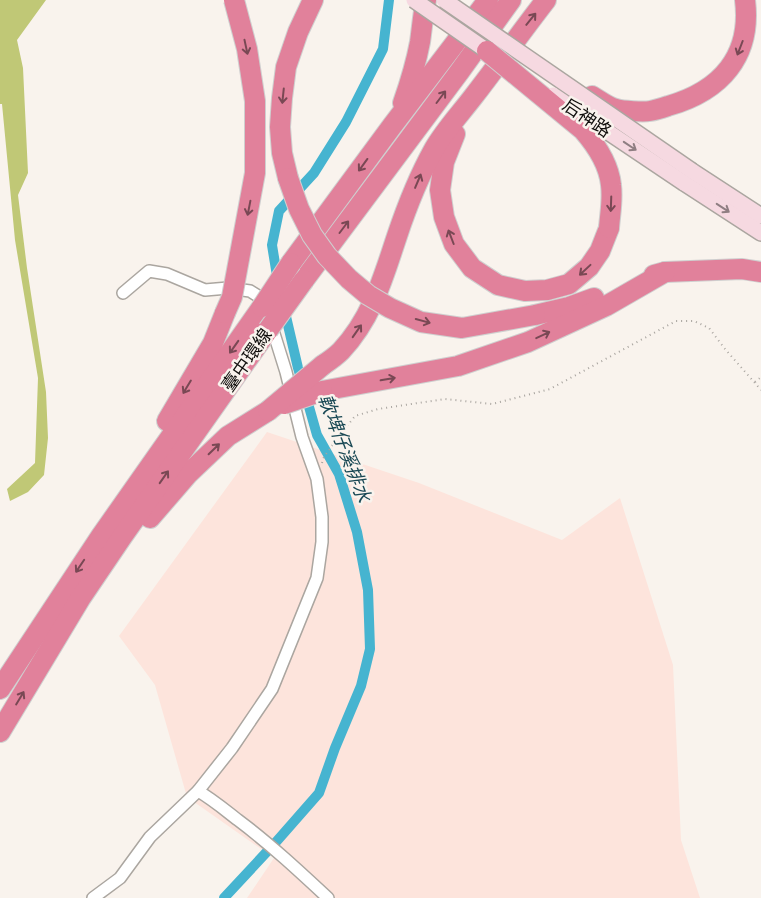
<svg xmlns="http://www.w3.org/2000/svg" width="761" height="898" font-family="'Exo 2','Noto Sans TC',sans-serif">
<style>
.industrial{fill:#fde4dc}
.forest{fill:#c0c876}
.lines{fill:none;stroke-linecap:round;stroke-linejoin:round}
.canal{stroke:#46b4d0;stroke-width:10}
.street-casing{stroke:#aba6a0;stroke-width:14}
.secondary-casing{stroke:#aba6a0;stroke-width:18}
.highway-casing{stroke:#cfcfcf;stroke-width:22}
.path{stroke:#a8a49f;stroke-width:2;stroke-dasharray:1 4;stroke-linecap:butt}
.street{stroke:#fff;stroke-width:11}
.secondary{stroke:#f6d9e1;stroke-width:15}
.highway{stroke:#e1819b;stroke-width:20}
.secondary-bridge-casing{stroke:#aba6a0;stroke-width:18;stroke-linecap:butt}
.highway-bridge-casing{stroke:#cfcfcf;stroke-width:22;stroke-linecap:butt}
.secondary-bridge{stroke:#f6d9e1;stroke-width:15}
.highway-bridge{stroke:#e1819b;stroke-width:20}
.oneway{stroke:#794854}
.oneway2{stroke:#8f7e82}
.labels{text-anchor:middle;stroke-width:5;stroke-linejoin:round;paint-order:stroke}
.street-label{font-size:18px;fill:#110f0d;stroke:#f9f3ed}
.water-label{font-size:19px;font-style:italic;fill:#194854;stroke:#f9f3ed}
</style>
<rect width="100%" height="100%" fill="#f9f3ed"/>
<polygon class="industrial" points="267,432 419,483 562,540 620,498 673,665 681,840 700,898 247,898 274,858 187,797 155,685 119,636"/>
<polygon class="forest" points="0,0 46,0 17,40 23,68 28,173 18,195 27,268 46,392 48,438 44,475 28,492 10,501 7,489 35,463 38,378 15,240 2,104 0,104"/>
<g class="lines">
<g class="canal">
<polyline points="278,282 272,245 279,211 314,173 346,122 383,49 389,0"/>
<polyline points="224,898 276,842 319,793 335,748 361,686 370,649 368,590 357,532 339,474 317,435 298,368 284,308"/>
</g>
<defs>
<g id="street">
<polyline points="123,293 149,271 167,274 205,290 228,288 250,291 263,299 265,306"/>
<path d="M198,791C212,799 225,810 238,820C270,844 299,871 328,898"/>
<polyline points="93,898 120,878 150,837 198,791 232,748 272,689 317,578 322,542 322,517 317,479 302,437 286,372 271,324"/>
</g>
<g id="secondary">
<polyline points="692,171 761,216"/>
<polyline points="684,183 761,233"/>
</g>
<g id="highway">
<path d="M592,96C599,100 608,107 616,109C622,111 644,112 650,111C656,110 662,108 668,106C721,91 752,56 745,0"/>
<path d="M403,103C410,83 416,63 420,42C422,28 423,14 426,0"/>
<polyline points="455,134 444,162 440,190 444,217 454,244 472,268 498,285 525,291 547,290 569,284 589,267 600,251 609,228"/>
<polyline points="288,178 282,153 280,127 282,98 286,67 298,32 313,0"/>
<polyline points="291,263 392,126 488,0"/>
<polyline points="654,275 665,272 742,269 761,272"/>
<polyline points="304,280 460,71 511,0"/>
<polyline points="535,315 569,307 594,298"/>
<path d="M323,365C329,361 336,356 341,351C372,318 383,278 397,236C407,206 419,176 434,149C445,130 460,114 473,97C498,65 521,32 546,0"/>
<polyline points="322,391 458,366 528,342 606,306 665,272"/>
<polyline points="167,421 213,343 225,313"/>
<polyline points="150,518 188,474 228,436 268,411"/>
<polyline points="0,689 101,536 262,307"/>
<polyline points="0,732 80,599 122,537 268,330"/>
</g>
</defs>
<use href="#street" class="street-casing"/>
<use href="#secondary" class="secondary-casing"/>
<use href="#highway" class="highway-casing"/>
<g class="path">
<polyline points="755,382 761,377"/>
<polyline points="322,463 324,457 339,436 355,416 378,409 445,399 492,404 550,389 676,321 694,321 709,328 725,349 761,390"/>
</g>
<use href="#street" class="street"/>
<use href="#secondary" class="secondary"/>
<use href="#highway" class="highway"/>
<defs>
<g id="secondary-bridge">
<polyline points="414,0 496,57"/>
<polyline points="444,0 692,171"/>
<polyline points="553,95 684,183"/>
</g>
<g id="highway-bridge">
<path d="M487,51L583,130C596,145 609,165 611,185C613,200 610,214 609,228"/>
<polyline points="288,178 299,209 312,235 327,256 349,279 368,295 390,308 421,322 462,328 535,315"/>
<polyline points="262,307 291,263"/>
<polyline points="225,313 232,297 255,173 255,101 247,49 234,0"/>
<polyline points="268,330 304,280"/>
<polyline points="284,404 322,391"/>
<polyline points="268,411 323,365"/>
</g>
</defs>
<use href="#secondary-bridge" class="secondary-bridge-casing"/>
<use href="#highway-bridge" class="highway-bridge-casing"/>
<use href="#secondary-bridge" class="secondary-bridge"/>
<use href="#highway-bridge" class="highway-bridge"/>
</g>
<defs><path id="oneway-shaft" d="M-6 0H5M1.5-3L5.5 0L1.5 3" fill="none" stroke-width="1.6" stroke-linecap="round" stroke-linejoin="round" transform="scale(1.25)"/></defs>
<g class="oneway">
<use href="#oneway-shaft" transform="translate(531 19) rotate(-51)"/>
<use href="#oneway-shaft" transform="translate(246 47) rotate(78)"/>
<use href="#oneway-shaft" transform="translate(740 48) rotate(111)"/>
<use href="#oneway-shaft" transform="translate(283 96) rotate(96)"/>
<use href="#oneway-shaft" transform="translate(441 97) rotate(-53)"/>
<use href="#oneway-shaft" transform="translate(363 165) rotate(126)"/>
<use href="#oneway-shaft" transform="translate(418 181) rotate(-67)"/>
<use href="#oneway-shaft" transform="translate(611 204) rotate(92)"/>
<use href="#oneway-shaft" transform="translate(249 208) rotate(101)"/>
<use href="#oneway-shaft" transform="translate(344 227) rotate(-53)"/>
<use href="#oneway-shaft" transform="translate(451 237) rotate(-111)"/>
<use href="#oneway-shaft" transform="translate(585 270) rotate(137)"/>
<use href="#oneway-shaft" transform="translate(423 321) rotate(15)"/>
<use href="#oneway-shaft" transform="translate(357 331) rotate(-55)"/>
<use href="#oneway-shaft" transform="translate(543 335) rotate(-25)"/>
<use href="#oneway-shaft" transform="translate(234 347) rotate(125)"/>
<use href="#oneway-shaft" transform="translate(388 379) rotate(-10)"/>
<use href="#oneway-shaft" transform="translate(187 387) rotate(121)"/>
<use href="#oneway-shaft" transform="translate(214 449) rotate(-44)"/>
<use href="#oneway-shaft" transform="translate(164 477) rotate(-55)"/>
<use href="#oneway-shaft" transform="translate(80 566) rotate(124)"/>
<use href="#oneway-shaft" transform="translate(20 698) rotate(-59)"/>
</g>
<g class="oneway2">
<use href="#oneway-shaft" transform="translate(630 146) rotate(34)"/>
<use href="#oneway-shaft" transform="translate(723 208) rotate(33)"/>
</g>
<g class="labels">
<g class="street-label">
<text transform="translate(587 118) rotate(34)" y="6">后神路</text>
<text transform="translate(247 360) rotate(-55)" y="6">臺中環線</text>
</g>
<g class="water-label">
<text transform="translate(345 448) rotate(69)" y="7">軟埤仔溪排水</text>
</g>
</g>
</svg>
